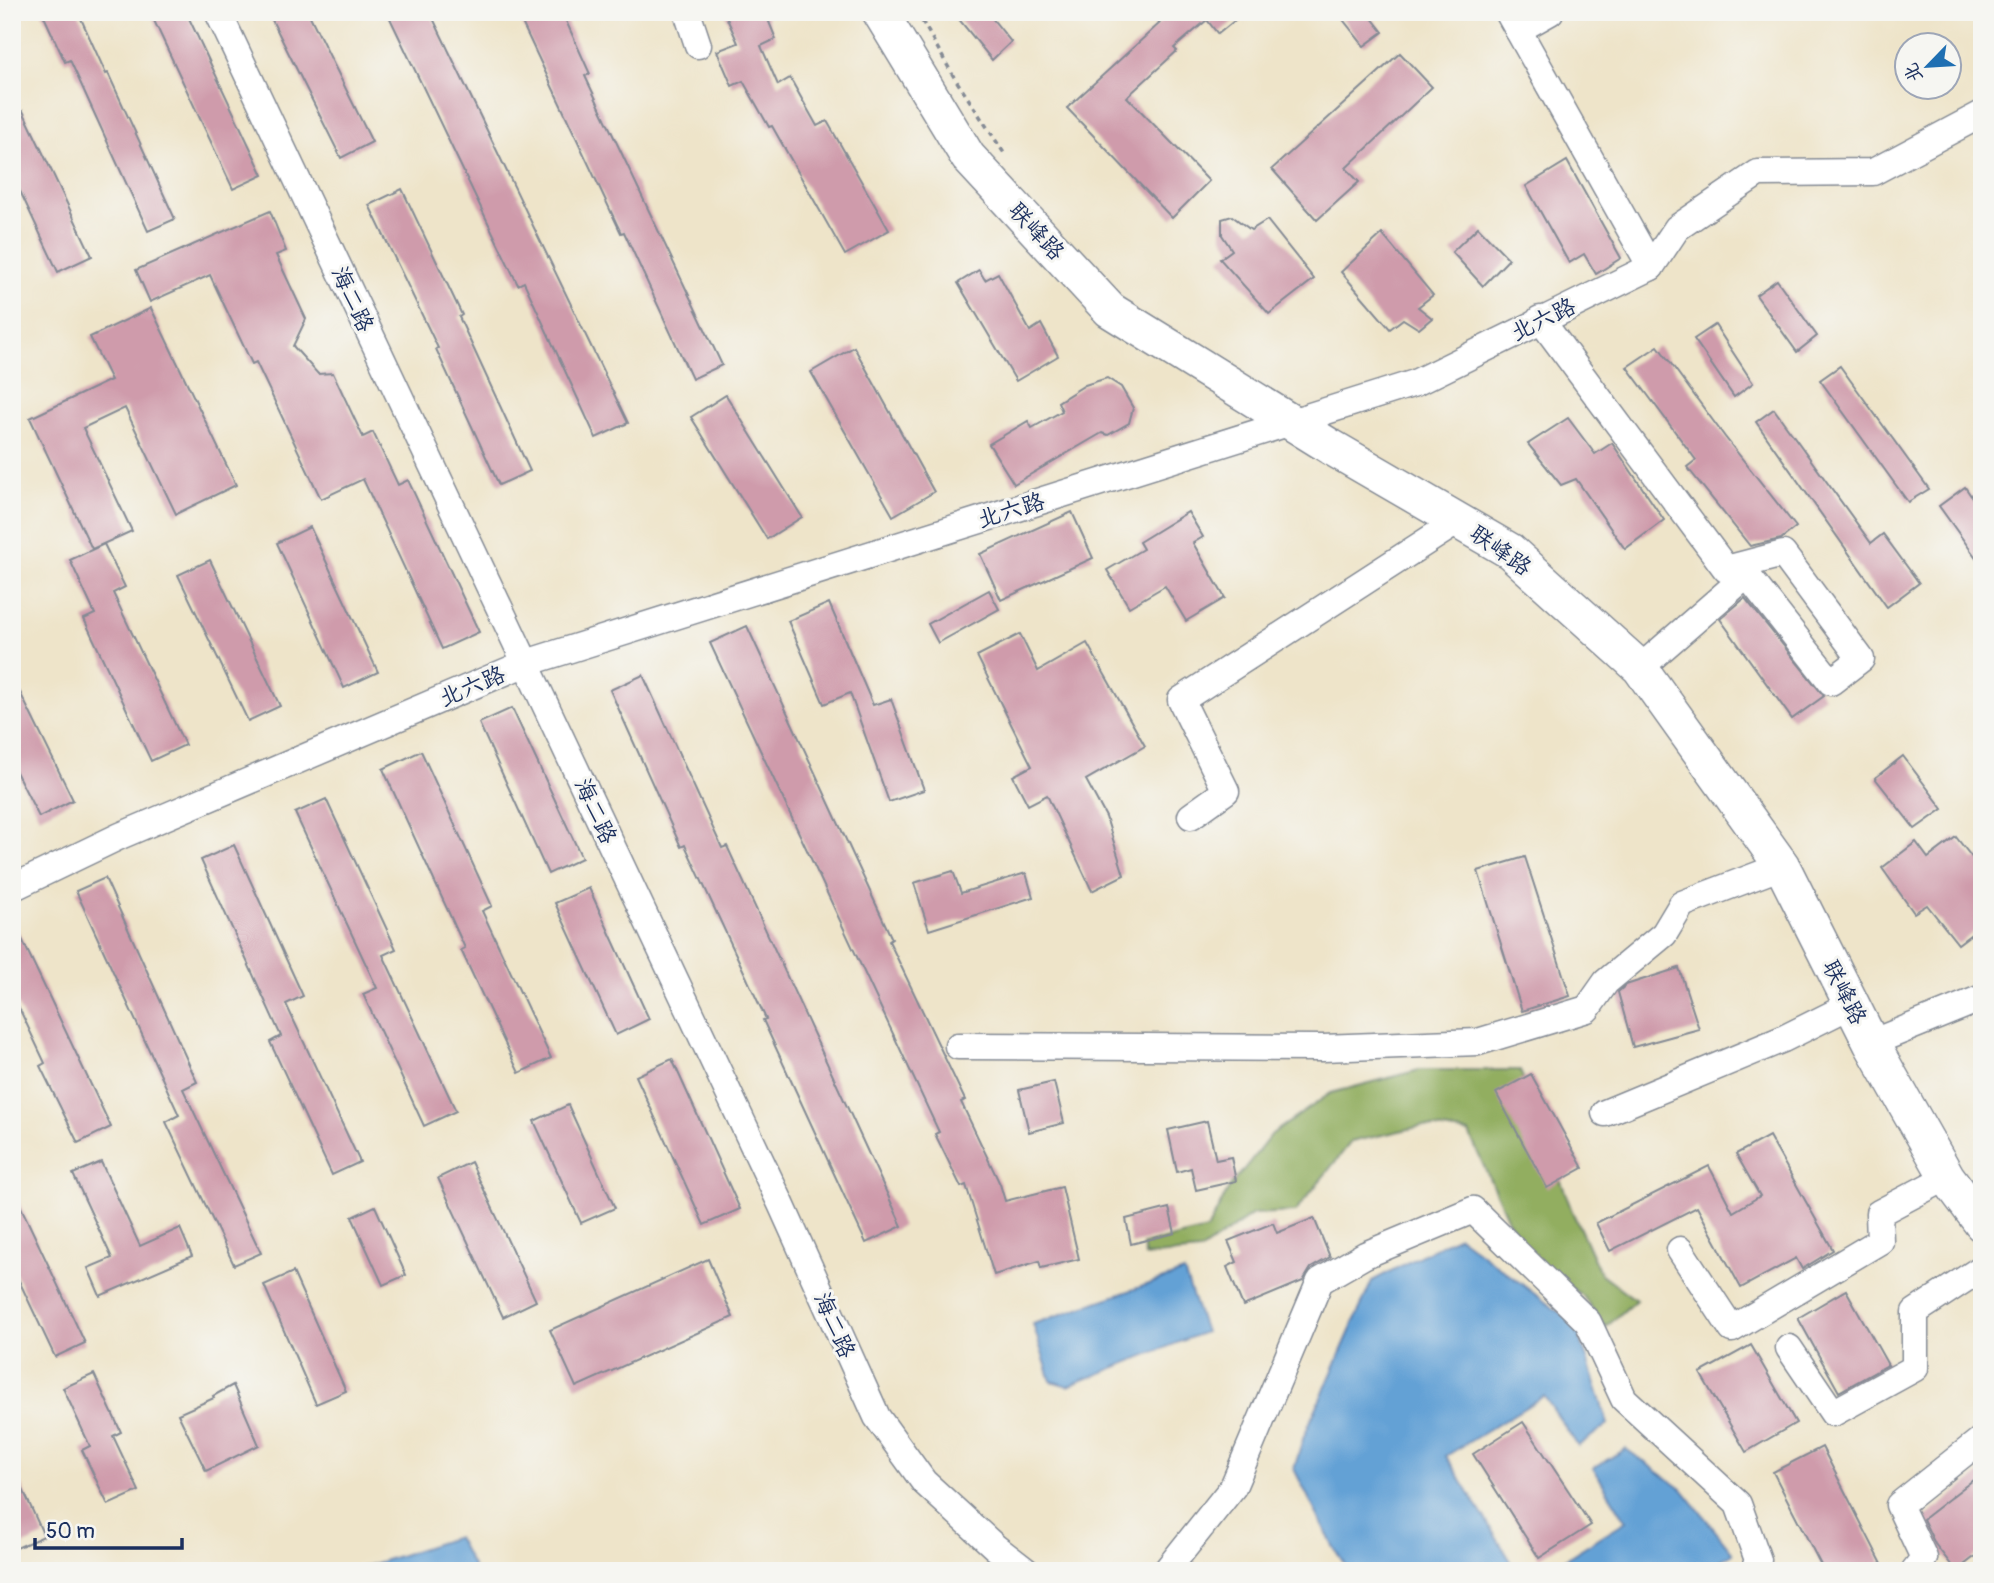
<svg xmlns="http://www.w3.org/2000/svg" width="1994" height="1583" font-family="Pangolin,'LXGW WenKai TC',sans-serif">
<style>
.forest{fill:#92ae61;stroke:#566e60;stroke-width:2}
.water{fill:#63a1d5;stroke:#3f689a;stroke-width:2}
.building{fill:#cf9bab}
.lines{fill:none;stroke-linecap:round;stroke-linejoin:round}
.minor-casing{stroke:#848a94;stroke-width:29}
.major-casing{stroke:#848a94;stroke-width:38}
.path{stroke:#848a94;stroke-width:3.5;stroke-dasharray:5 5;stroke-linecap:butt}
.minor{stroke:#fff;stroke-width:26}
.major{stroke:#fff;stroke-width:35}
.labels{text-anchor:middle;stroke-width:6;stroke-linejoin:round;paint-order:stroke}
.street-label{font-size:23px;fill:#1b2f5e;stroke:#f6f6f2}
</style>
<rect width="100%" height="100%" fill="#f6f6f2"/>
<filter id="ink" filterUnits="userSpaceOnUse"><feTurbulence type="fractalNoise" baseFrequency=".0143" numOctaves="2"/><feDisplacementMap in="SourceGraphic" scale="14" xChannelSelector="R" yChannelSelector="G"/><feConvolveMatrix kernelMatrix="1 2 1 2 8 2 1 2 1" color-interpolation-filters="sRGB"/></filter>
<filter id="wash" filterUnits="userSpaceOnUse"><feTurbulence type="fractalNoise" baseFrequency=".00686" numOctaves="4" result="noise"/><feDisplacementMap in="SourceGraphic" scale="28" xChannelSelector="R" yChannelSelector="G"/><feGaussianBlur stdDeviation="1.57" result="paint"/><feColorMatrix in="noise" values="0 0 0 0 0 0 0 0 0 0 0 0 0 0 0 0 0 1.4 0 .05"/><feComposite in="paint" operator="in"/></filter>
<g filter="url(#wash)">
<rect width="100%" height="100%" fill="#eee4c9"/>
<polygon class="forest" points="1419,1070 1520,1070 1572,1211 1600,1273 1636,1300 1606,1327 1582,1295 1541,1268 1508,1220 1469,1133 1422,1126 1351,1142 1295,1212 1253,1214 1200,1251 1145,1256 1143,1245 1207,1230 1229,1188 1272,1134 1331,1093"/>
<g class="water">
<polygon points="1458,1236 1576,1325 1608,1424 1578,1446 1544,1396 1446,1456 1517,1571 1349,1571 1334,1548 1294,1469 1304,1436 1372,1281"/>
<polygon points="1184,1272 1205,1332 1068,1386 1051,1381 1033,1324"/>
<polygon points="1626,1449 1682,1489 1733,1553 1702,1571 1546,1571 1626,1521 1593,1468"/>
<polygon points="457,1537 475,1571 352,1571"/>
</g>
<g id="blocks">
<g class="building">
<polygon points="42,12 78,12 106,74 108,73 175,219 148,231 70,60 65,62"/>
<polygon points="150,12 186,12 263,175 233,189"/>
<polygon points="268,12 308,12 372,142 341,158"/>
<polygon points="387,12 430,12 628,423 596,438 524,282 518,285"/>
<polygon points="517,12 562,12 590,74 585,76 722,365 692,379 624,232 621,233"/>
<polygon points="724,12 765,12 776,39 761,46 778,85 790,78 817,126 827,121 889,230 845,255 772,126 769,127 743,81 732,86 717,51 738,43"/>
<polygon points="953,12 987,12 1011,42 992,60"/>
<polygon points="1150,12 1245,12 1218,34 1207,20 1174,48 1177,51 1127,97 1209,181 1172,218 1067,108 1160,23"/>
<polygon points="1337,12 1367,12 1383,32 1364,46"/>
<polygon points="1400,53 1432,87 1346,168 1359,182 1317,220 1272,169"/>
<polygon points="23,111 92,256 58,272 12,174 12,117"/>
<polygon points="1567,161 1621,258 1596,274 1584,254 1569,263 1526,186"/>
<polygon points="402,189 462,315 459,317 530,471 499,485 436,349 438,348 369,205"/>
<polygon points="270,211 286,251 276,255 306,319 293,346 318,374 333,373 363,437 373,432 398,485 408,480 479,632 442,649 363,479 321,499 256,362 252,364 210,275 150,302 136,270"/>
<polygon points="1232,216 1251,230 1267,220 1314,279 1269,314 1220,259 1232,250 1222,235 1222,219"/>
<polygon points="1478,227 1509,259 1483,286 1452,252"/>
<polygon points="1382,234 1433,295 1418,307 1432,318 1419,329 1403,319 1390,329 1341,272"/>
<polygon points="979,270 985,280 998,273 1030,331 1041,324 1058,356 1016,381 958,283"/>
<polygon points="1777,280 1817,336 1797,352 1756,295"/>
<polygon points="151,308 236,485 176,514 125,408 83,428 132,531 92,549 30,418 111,380 90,337"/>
<polygon points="1715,325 1753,383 1734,397 1694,339"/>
<polygon points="1658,346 1725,437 1796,527 1781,539 1750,546 1687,467 1696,460 1627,367"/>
<polygon points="854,347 934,492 893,516 811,372"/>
<polygon points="1840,366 1929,489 1908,502 1820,380"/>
<polygon points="1107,378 1121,387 1133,408 1129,423 1108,435 1102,433 1014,484 989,444 1028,421 1032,428 1062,411 1058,402 1085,385"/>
<polygon points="726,395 802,517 767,539 691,417"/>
<polygon points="1774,409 1871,543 1883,534 1919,583 1887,607 1756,422"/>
<polygon points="1568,418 1595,454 1612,443 1664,520 1625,549 1576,479 1561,485 1528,444"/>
<polygon points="1965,487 1982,512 1982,566 1939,506"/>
<polygon points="1072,512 1093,558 1001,600 980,554"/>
<polygon points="1188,512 1203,537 1193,543 1225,598 1186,621 1165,586 1129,607 1107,570 1143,549 1139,542"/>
<polygon points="310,527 378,672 344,688 277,543"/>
<polygon points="104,544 125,587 113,593 185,745 151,761 84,619 95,614 70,560"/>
<polygon points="210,560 280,706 248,721 178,575"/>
<polygon points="989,590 999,609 938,643 928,624"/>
<polygon points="1745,598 1824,696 1792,719 1720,619"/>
<polygon points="829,603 873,705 891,699 924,790 889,802 850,693 824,704 788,621"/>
<polygon points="747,626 892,939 889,941 965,1100 961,1102 1000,1184 1005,1201 1062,1187 1079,1259 1041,1268 1039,1261 994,1275 966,1185 961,1187 935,1134 939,1132 710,643"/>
<polygon points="1020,634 1038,671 1087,643 1145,746 1086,780 1106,817 1124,875 1092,891 1047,795 1028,805 1013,776 1032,766 977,656"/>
<polygon points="643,675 722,848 727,846 902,1226 866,1243 763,1020 766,1019 685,845 681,847 610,690"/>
<polygon points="12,676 73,800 39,817 12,764"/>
<polygon points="512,708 582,858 548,874 479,723"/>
<polygon points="421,751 492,906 482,911 551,1058 519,1073 461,950 465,948 383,769"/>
<polygon points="1903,756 1943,809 1915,829 1875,778"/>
<polygon points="326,799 396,949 383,955 456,1111 424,1126 363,994 377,988 295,813"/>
<polygon points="1956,837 1974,860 1982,856 1982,926 1958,944 1927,905 1914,913 1882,868 1916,842 1928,858"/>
<polygon points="234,845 303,996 286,1004 360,1162 332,1175 270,1042 281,1036 201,860"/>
<polygon points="1525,857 1570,996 1522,1011 1478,871"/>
<polygon points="953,871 961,893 1026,873 1033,897 929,930 914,883"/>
<polygon points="105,878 197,1082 183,1089 261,1253 234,1265 166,1122 179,1115 76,891"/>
<polygon points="589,888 649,1019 616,1035 555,903"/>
<polygon points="12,918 111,1127 78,1143 40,1066 45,1063 12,993"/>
<polygon points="1679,968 1699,1029 1633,1047 1618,992 1626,985"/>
<polygon points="672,1059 740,1209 704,1225 636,1076"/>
<polygon points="1531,1074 1583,1168 1547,1188 1496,1093"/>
<polygon points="1054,1082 1064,1123 1029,1132 1019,1090"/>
<polygon points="568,1105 615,1208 581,1223 534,1121"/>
<polygon points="1207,1121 1216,1160 1231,1157 1236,1181 1196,1190 1191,1168 1177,1172 1168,1130"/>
<polygon points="1769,1136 1833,1250 1802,1269 1796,1258 1741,1288 1697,1207 1610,1251 1596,1223 1709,1166 1733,1212 1760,1196 1736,1154"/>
<polygon points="101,1162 140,1246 180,1228 192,1256 100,1296 88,1268 112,1258 73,1174"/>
<polygon points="471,1162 536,1301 503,1317 438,1178"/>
<polygon points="12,1188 85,1343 55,1357 12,1266"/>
<polygon points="375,1206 406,1275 383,1285 352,1217"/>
<polygon points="1169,1208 1175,1233 1131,1244 1126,1219"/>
<polygon points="1314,1218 1330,1257 1311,1268 1303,1281 1243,1306 1227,1267 1237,1262 1228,1241 1273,1223 1277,1233"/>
<polygon points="708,1259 733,1317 576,1387 550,1330"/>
<polygon points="293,1272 346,1391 316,1404 264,1285"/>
<polygon points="1846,1290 1888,1365 1839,1392 1798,1318"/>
<polygon points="1751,1345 1796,1423 1746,1452 1700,1373"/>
<polygon points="94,1374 121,1432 113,1436 139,1491 108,1505 82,1450 90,1446 63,1388"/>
<polygon points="233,1385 259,1445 206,1471 178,1414 214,1398 213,1396"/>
<polygon points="1523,1422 1591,1525 1539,1558 1473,1454"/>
<polygon points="1822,1447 1882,1564 1868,1571 1824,1571 1773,1472"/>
<polygon points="12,1465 44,1536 12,1550"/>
<polygon points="1982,1473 1982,1551 1956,1571 1935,1544 1923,1519"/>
</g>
</g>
</g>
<g filter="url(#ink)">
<use href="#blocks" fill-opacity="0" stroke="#848a94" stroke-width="2"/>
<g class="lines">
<defs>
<g id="minor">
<polyline points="218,12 781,1204 877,1417 924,1482 995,1547 1026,1571"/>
<polyline points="687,12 698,45"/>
<polyline points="1508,12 1651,267"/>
<polyline points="1518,30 1550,12"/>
<polyline points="1540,319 1726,569 1783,554 1861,659 1831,682 1747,575 1640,668"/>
<polyline points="1191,816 1226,791 1181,700 1458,521"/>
<polyline points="12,888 120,836 526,663 1415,383 1651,267 1677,228 1758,173 1873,172 1982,114"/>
<polyline points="1871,1043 1982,998"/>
<polyline points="958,1046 1323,1048 1478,1042 1587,1009 1606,982 1664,934 1682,904 1782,866"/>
<polyline points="1605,1113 1783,1039 1851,1005"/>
<polyline points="1680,1250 1732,1329 1880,1241 1879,1213 1947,1177"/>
<polyline points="1789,1348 1833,1413 1915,1368 1915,1312 1982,1268"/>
<polyline points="1166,1571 1233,1487 1320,1281 1365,1255 1473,1210 1588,1322 1624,1399 1738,1504 1758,1560 1754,1571"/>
<polyline points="1914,1571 1924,1558 1899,1505 1982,1439"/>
</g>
<polyline id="major" points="880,12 968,157 1110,310 1331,447 1510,551 1640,668 1782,866 1871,1043 1947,1177 1982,1224"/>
</defs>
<use href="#minor" class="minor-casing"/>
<use href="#major" class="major-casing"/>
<polyline class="path" points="917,12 954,77 1006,156"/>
<use href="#minor" class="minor"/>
<use href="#major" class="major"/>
</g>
</g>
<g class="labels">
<g class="street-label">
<text transform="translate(1037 231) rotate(47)" y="8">联峰路</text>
<text transform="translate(353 299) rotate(65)" y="8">海二路</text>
<text transform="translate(1543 319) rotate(-26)" y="8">北六路</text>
<text transform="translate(1011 510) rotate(-17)" y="8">北六路</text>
<text transform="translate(1501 550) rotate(35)" y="8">联峰路</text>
<text transform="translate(472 686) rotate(-23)" y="8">北六路</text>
<text transform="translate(596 811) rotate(65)" y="8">海二路</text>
<text transform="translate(1845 992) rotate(63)" y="8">联峰路</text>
<text transform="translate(835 1325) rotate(66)" y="8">海二路</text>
</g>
</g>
<rect width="1994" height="1583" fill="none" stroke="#f6f6f2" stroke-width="42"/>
<g transform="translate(1928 66) rotate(245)"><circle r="33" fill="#f6f6f2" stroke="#9ea6b7" stroke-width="2"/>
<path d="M0-5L12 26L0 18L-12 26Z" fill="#1f6fb2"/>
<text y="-10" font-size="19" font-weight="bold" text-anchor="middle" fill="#1b2f5e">北</text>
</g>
<path d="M35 1538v10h147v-10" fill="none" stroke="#1b2f5e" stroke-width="3.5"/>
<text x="46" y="1538" font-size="21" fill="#1b2f5e" stroke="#f6f6f2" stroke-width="5" paint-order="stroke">50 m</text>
</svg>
